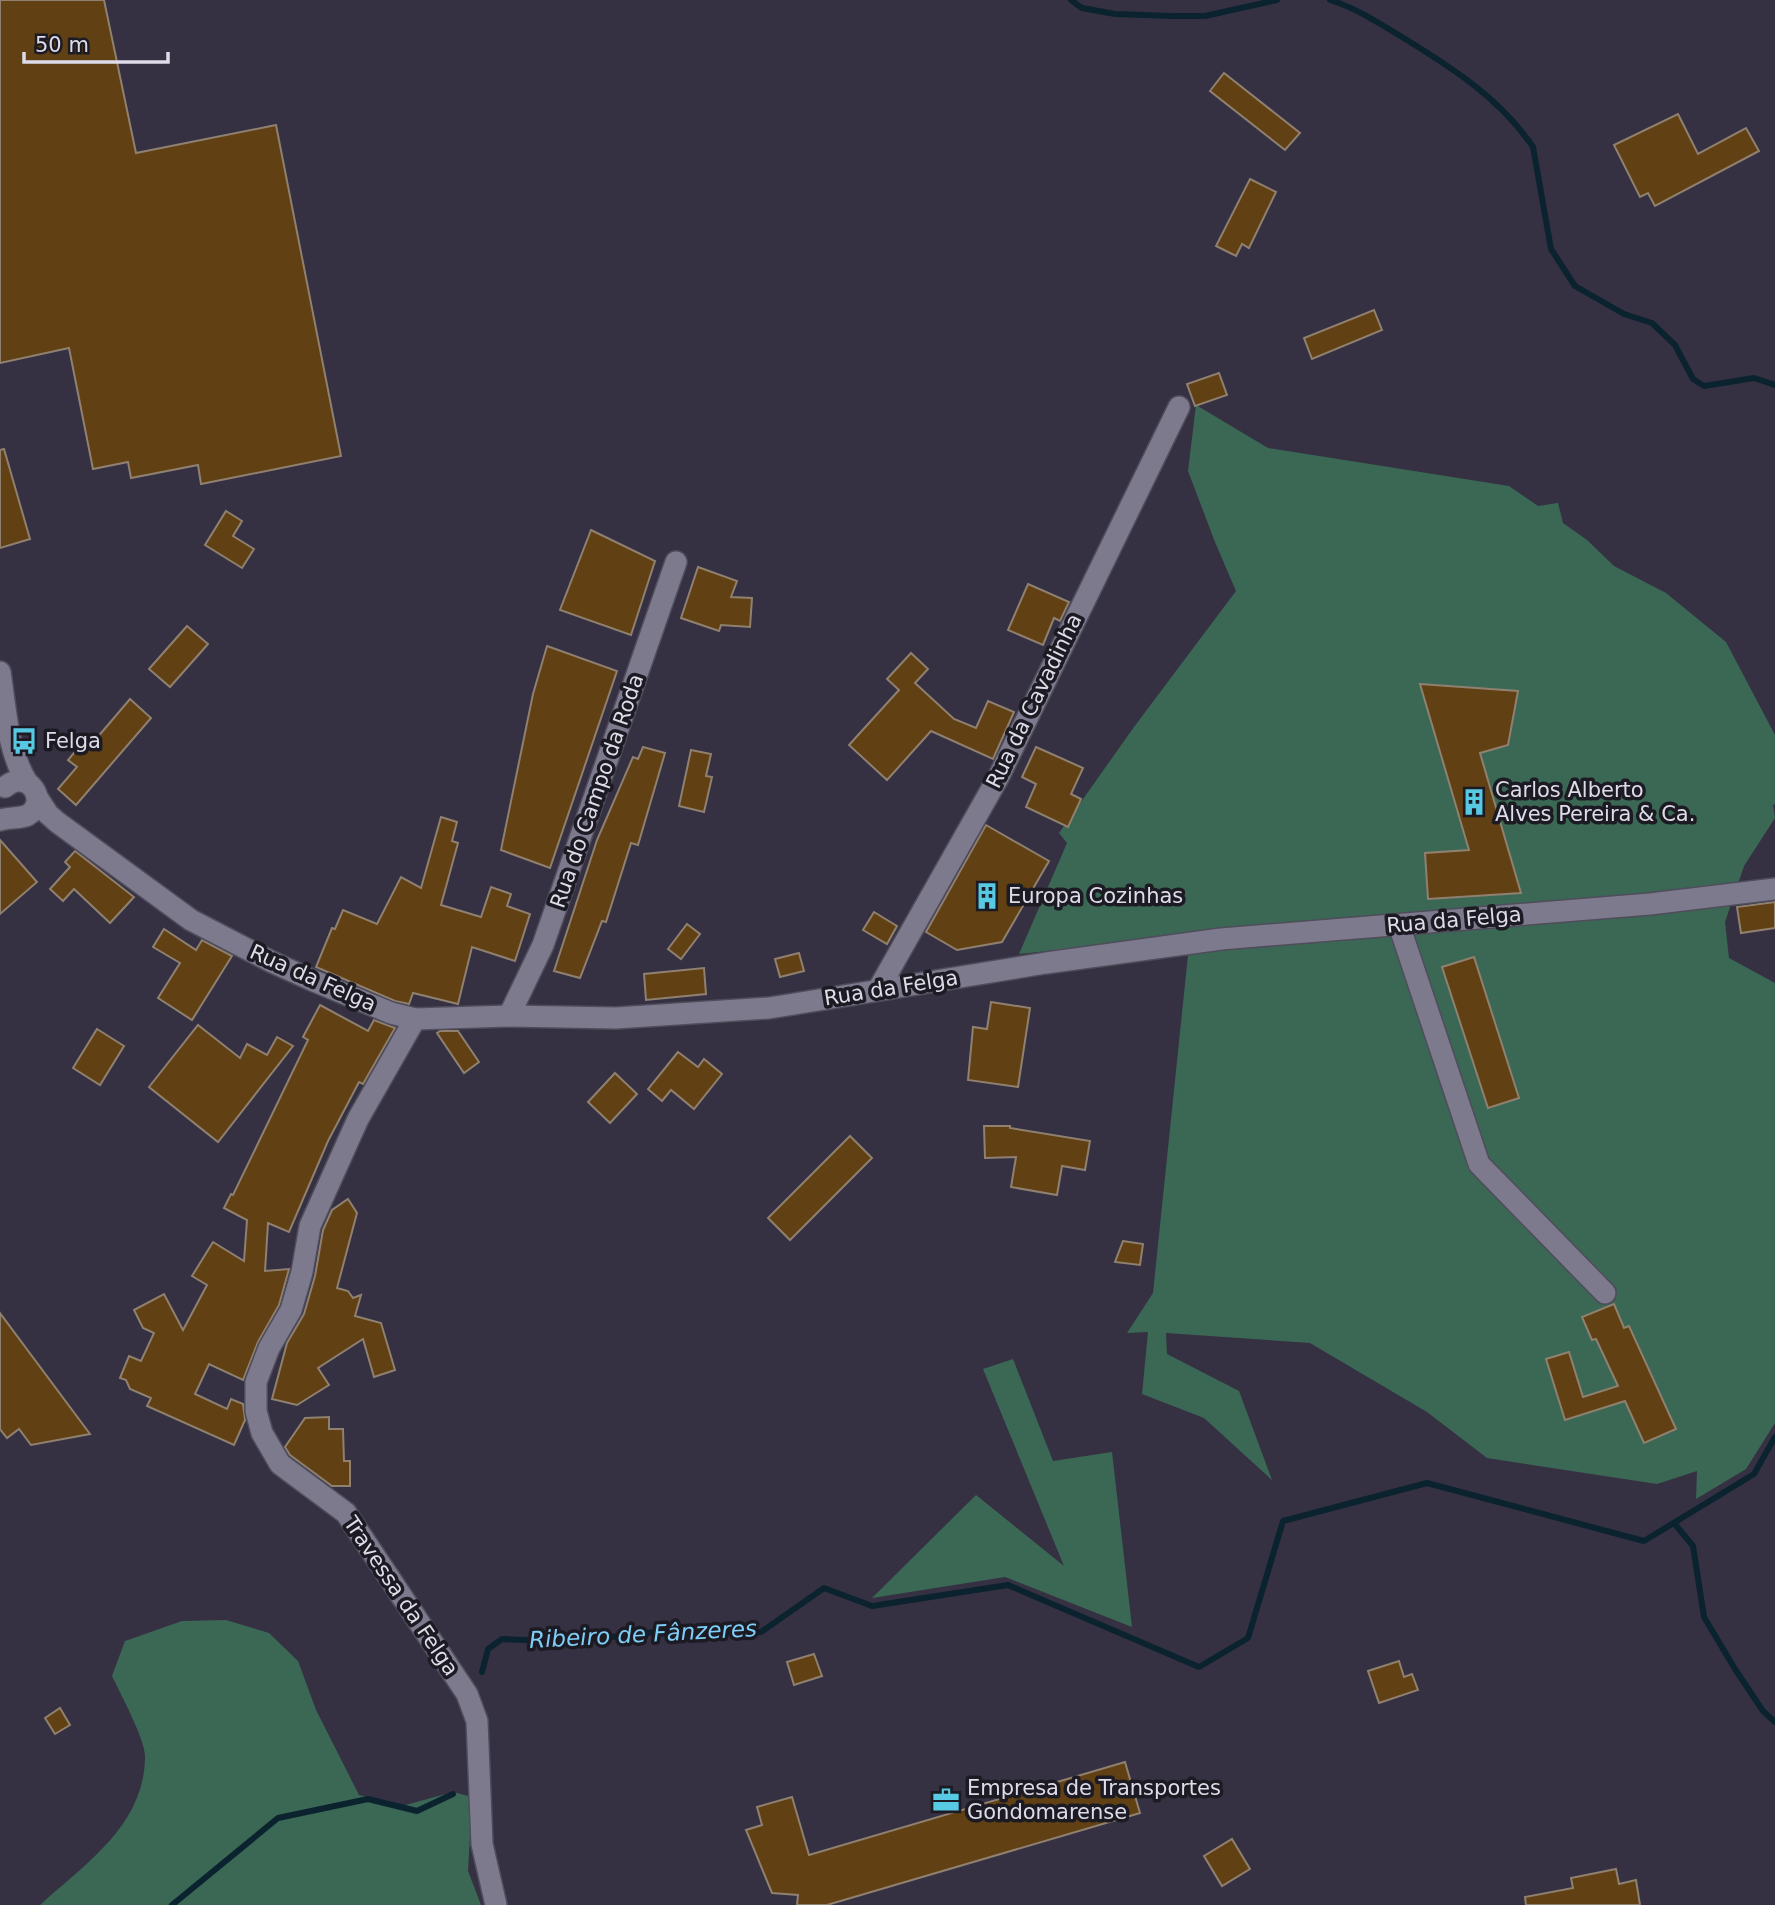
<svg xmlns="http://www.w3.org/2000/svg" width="1775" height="1905" font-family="'DejaVu Sans',sans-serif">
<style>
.green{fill:#3b6854}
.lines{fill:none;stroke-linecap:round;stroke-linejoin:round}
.stream{stroke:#0b232e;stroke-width:6}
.building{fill:#614014;stroke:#8f806f;stroke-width:2}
.minor-casing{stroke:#4f4c5b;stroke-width:24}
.minor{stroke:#7d7a8e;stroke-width:21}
.labels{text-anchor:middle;stroke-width:7;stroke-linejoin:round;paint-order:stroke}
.street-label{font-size:21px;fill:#dedce8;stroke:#1c1b23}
.poi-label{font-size:21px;fill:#dedce8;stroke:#1c1b23;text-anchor:start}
.water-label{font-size:23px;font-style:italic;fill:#7ecef8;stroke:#1c1b23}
</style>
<rect width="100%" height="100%" fill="#353143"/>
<g class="green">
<polygon points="1196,405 1268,448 1509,486 1538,506 1558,503 1563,523 1587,540 1614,566 1666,593 1726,642 1775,735 1775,804 1773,805 1775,818 1744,866 1725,922 1729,958 1775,983 1775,1423 1746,1469 1696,1499 1697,1471 1657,1484 1487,1458 1427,1412 1310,1343 1166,1333 1167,1354 1239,1391 1272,1480 1204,1418 1142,1394 1148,1332 1127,1333 1153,1293 1188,955 1191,952 1180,937 1019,954 1067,843 1059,833 1134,727 1236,591 1215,542 1188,471"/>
<polygon points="1013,1359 1053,1461 1112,1452 1132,1627 1005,1577 872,1598 976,1495 1064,1566 983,1369"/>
<path d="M226,1620L269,1633L298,1661L316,1710L359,1795L402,1806L453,1792L472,1797L468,1871L481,1905H40C86,1863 145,1825 145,1756C145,1739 120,1693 112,1676L125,1641L182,1621Z"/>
</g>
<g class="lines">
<g class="stream">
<polyline points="1071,0 1082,8 1115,14 1172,16 1205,16 1277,0"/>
<path d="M1330,0C1356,8 1379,23 1402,37C1451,67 1500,98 1533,147L1551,249L1575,286L1624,314L1652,323L1675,345L1693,379L1704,386L1754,378L1775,385"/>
<polyline points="1674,1523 1693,1546 1704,1617 1735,1669 1763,1711 1775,1722"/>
<polyline points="482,1672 488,1649 502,1639 569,1642 655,1632 761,1632 824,1588 872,1606 1008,1585 1199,1667 1248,1638 1283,1521 1427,1483 1644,1541 1754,1474 1775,1437"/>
<polyline points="172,1905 278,1818 368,1799 417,1811 453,1794"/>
</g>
</g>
<g class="building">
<polygon points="0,0 104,0 136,153 276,125 341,456 201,484 198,465 131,478 128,462 93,469 69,348 0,363"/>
<polygon points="1224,73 1300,133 1285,150 1210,91"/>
<polygon points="1678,114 1698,154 1746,128 1759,151 1655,206 1648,193 1640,197 1614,145"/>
<polygon points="1250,179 1276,192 1249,248 1242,244 1236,256 1216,246"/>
<polygon points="1374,310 1382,330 1312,359 1304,338"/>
<polygon points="1219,373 1227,395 1195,406 1187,384"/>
<polygon points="4,449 30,539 0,548 0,450"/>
<polygon points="226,511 242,521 233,536 254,549 242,568 205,545"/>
<polygon points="591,530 655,561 631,635 560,610"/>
<polygon points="698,567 737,581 731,597 752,598 750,627 721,625 719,631 681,618"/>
<polygon points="1028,584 1069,602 1060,621 1054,618 1043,645 1008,630"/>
<polygon points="187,626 208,644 170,687 149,669"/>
<polygon points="547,646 617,671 550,868 501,850 533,694"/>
<polygon points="911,653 928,669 915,683 954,719 976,728 988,701 1014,712 993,759 931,731 887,780 849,745 899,690 887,679"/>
<polygon points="1420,684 1518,691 1508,745 1480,753 1521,893 1428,899 1425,853 1469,850"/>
<polygon points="130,699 151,718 76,805 58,789 77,767 68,760 79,747 85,752"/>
<polygon points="643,747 665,753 638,845 631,843 606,922 602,921 580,978 554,971 597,840 633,757 638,759"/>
<polygon points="1036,747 1083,768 1071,794 1081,799 1068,827 1026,807 1036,784 1022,777"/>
<polygon points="691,750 711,754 706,776 712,777 704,812 679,806"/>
<polygon points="441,817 457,822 452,841 458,843 441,905 481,917 491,887 511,894 507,906 530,914 515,961 472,947 458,1004 413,993 409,1004 395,1001 316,967 332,928 335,929 343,910 377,924 401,877 421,888"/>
<polygon points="986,825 1049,861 1002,942 957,950 926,932"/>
<polygon points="0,840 37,882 0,914"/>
<polygon points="75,851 134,897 110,923 74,889 63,901 50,889 70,867 65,862"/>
<polygon points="1775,902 1775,928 1741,933 1737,907"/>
<polygon points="874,912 897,926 887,944 863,930"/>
<polygon points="687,924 700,934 681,959 668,949"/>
<polygon points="164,929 196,950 202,940 232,956 192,1020 158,998 180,963 153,947"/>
<polygon points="799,953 804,971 780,977 775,959"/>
<polygon points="1474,957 1519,1098 1488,1108 1442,967"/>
<polygon points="704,968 706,994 646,1000 644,974"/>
<polygon points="991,1002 1030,1008 1018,1087 968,1080 973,1027 987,1029"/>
<polygon points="320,1005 368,1031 374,1020 395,1028 363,1084 359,1082 328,1141 289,1232 268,1223 265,1271 289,1269 279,1305 258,1342 243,1380 209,1364 195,1394 227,1409 231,1399 243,1404 245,1420 234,1445 147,1406 151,1398 130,1389 126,1380 120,1378 129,1356 141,1361 154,1333 143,1328 134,1310 164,1294 183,1330 207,1285 192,1276 213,1242 244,1261 247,1220 224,1208 231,1194 233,1195 308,1040 303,1037"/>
<polygon points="198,1025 240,1058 247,1044 267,1055 277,1037 293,1046 218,1142 149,1087"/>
<polygon points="97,1029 124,1046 100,1085 73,1068"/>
<polygon points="440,1031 458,1031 479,1062 464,1073 437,1033"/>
<polygon points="678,1052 698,1067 704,1059 722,1074 694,1109 671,1090 662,1101 648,1089"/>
<polygon points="615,1073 637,1094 610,1123 588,1102"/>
<polygon points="984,1126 1010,1126 1010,1128 1090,1141 1085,1170 1062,1166 1057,1195 1011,1187 1016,1157 985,1158"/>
<polygon points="850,1136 872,1158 790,1240 768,1218"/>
<polygon points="348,1199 357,1213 337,1288 348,1291 353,1298 361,1295 355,1316 381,1323 395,1370 374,1377 363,1339 318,1368 329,1385 297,1405 272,1399 287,1343 304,1314 315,1276 323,1230 332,1210"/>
<polygon points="1123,1241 1143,1244 1140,1265 1115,1262"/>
<polygon points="1614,1304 1624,1328 1629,1326 1676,1429 1644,1443 1625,1401 1565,1420 1546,1359 1569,1352 1583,1397 1618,1386 1596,1339 1592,1340 1582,1317"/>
<polygon points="0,1313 90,1434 31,1445 19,1429 7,1438 0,1429"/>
<polygon points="329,1417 329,1429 343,1429 344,1461 350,1461 350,1486 332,1486 290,1455 285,1447 305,1418"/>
<polygon points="814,1654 822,1676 794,1685 787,1662"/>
<polygon points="1399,1661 1404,1677 1412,1674 1418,1690 1379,1703 1368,1671"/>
<polygon points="60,1708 70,1725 55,1734 45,1718"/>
<polygon points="1125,1762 1140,1813 827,1905 797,1905 798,1895 772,1893 746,1830 762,1825 757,1807 792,1797 809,1855"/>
<polygon points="1232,1839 1250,1869 1222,1886 1204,1856"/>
<polygon points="1616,1869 1619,1884 1636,1880 1640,1905 1526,1905 1525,1897 1573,1888 1571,1878"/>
</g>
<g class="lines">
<defs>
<g id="minor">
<path d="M0,672C6,709 7,750 27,782"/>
<polyline points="37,797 48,814 57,822 191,920 272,962 314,981 391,1013 415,1019 509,1016 616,1018 769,1008 1046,963 1221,939 1650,904 1775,889"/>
<path d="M0,820C9,817 20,819 28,815C50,802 28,767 5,787"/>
<polyline points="1399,925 1479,1164 1605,1293"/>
<polyline points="878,990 999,776 1179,407"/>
<polyline points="509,1016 543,945 676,562"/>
<polyline points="415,1019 358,1119 310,1226 302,1272 291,1310 269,1348 256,1382 256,1411 262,1433 280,1464 346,1513 467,1694 477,1721 482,1844 496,1905"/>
</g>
</defs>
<use href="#minor" class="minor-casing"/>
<use href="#minor" class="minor"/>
</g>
<defs>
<symbol id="bus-bare" viewBox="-9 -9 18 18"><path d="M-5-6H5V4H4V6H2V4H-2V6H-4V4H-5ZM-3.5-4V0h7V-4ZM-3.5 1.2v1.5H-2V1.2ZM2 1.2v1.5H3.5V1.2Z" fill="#57c9e2" stroke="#1c1b23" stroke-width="2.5" paint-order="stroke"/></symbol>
<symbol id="building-bare" viewBox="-9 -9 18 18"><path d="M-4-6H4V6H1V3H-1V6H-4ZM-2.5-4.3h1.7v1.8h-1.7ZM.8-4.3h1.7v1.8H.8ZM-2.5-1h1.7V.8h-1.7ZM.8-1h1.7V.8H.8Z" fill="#57c9e2" stroke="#1c1b23" stroke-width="2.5" paint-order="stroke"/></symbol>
<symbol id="office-bare" viewBox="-9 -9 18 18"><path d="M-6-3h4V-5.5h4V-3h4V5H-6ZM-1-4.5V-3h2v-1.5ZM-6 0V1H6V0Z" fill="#57c9e2" stroke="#1c1b23" stroke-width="2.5" paint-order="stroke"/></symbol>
</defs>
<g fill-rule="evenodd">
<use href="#bus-bare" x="5" y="722" width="38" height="38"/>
<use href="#building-bare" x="1455" y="783" width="38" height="38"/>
<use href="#building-bare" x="968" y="877" width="38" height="38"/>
<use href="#office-bare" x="927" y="1781" width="38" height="38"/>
</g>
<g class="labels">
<g class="street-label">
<text transform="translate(1034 701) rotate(-64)" y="7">Rua da Cavadinha</text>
<text transform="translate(597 791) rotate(-71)" y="7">Rua do Campo da Roda</text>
<text transform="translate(1454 920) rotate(-5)" y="7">Rua da Felga</text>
<text transform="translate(313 978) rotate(24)" y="7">Rua da Felga</text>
<text transform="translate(891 988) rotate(-9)" y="7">Rua da Felga</text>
<text transform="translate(401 1596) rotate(56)" y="7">Travessa da Felga</text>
</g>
<g class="poi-label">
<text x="45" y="748">Felga</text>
<text x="1495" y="797">Carlos Alberto<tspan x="1495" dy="24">Alves Pereira &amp; Ca.</tspan></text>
<text x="1008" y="903">Europa Cozinhas</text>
<text x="967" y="1795">Empresa de Transportes<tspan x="967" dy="24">Gondomarense</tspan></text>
</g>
<g class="water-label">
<text transform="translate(643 1634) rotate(-3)" y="8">Ribeiro de Fânzeres</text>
</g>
</g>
<path d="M24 52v10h144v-10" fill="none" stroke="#dedce8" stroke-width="3.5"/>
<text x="35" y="52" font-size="21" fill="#dedce8" stroke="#1c1b23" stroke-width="5" paint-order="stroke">50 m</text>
</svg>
